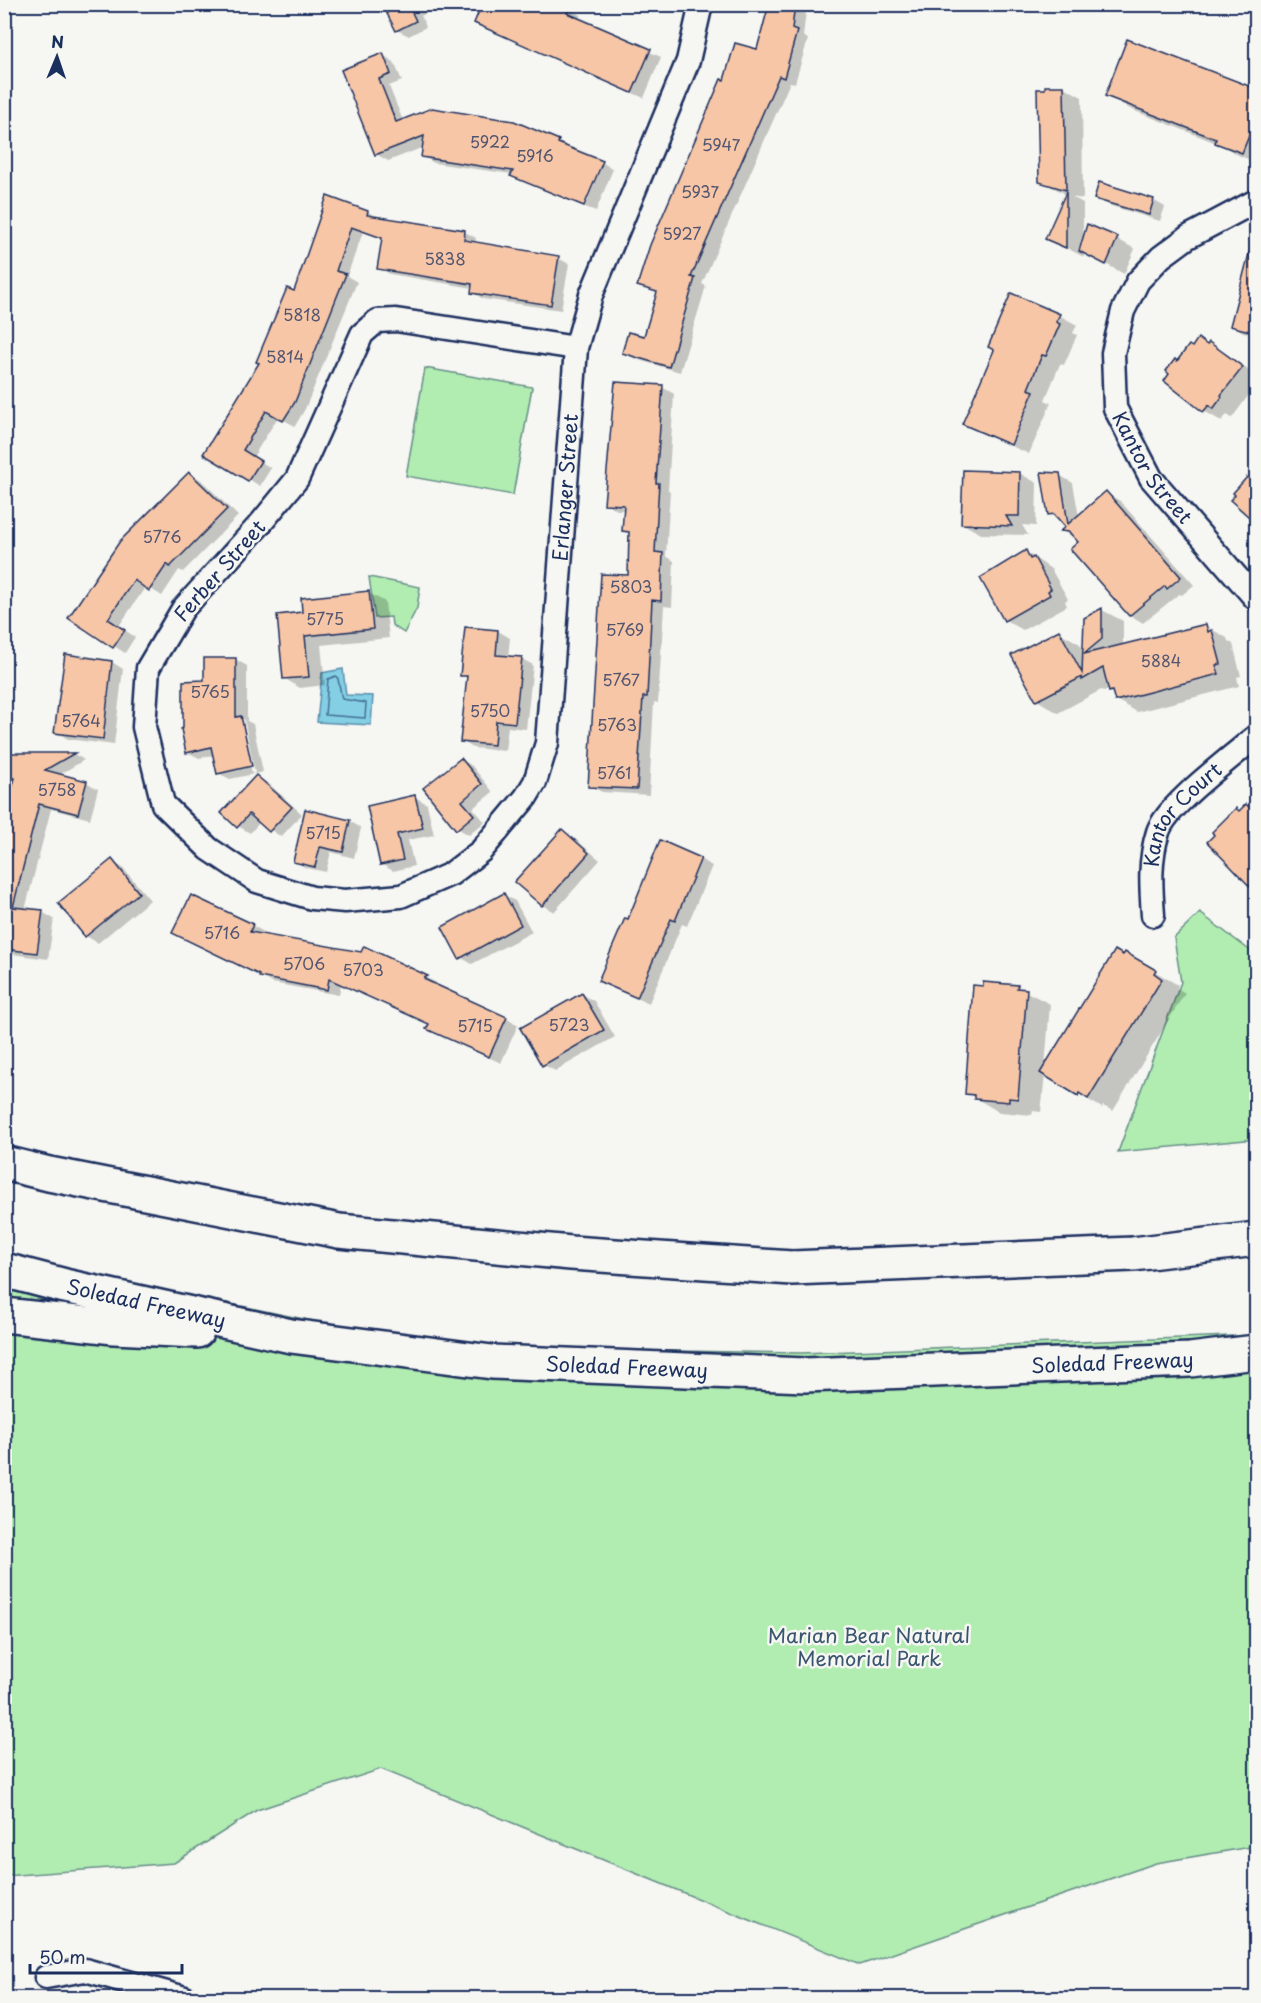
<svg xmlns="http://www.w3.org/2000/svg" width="1261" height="2003" font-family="'Playpen Sans',sans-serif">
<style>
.green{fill:#b1ecb1;stroke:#668e88;stroke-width:1.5}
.water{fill:#84cfe4;stroke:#5a8fae;stroke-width:1.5}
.shadow{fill:#0003;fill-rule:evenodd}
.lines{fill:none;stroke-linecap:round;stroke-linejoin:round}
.shore{stroke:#456f94;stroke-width:1.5}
.building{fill:#f7c6a7;stroke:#1b2f5e;stroke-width:1.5}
.minor-casing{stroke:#1b2f5e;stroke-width:27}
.highway-casing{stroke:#1b2f5e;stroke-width:38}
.minor{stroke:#f6f6f2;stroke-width:22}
.highway{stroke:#f6f6f2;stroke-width:33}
.labels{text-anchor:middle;stroke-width:5;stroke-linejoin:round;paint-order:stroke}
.number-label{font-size:16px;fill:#525570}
.street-label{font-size:20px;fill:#1b2f5e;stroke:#f6f6f2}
.park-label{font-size:20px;fill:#39556f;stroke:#f6f6f2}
</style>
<rect width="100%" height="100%" fill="#f6f6f2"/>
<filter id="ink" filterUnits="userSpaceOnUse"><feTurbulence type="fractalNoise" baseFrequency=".0167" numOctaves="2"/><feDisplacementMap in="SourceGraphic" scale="12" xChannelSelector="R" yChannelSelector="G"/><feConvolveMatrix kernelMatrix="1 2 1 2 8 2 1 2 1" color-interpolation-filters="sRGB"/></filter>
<g filter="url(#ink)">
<g class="green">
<polygon points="425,368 532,387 513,495 406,476"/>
<polygon points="369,577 420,587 417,608 404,633 392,625 391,617 375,618"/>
<polygon points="1200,913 1256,955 1256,1139 1118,1152 1181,982 1174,938"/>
<polygon points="5,1260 17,1260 328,1324 466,1343 616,1350 802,1353 1256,1335 1256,1846 1156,1863 860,1965 381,1769 257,1810 174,1863 5,1876"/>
</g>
<polygon class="water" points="343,669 346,695 373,696 371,725 317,722 322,673"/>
<g class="shadow">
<polygon points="384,4 444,4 421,16 426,27 409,36 397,30"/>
<polygon points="560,4 581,15 578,20 661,57 644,98 560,61"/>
<path d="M750,4H807L803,36L808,39L795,83L790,82L702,284L706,286L680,372L635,359L624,352L645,338L658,294L639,285L725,83L758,51L770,9L756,8ZM650,288L664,296L650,291Z"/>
<polygon points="383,55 394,62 402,81 389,86 403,121 514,123 601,162 582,206 524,182 511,174 434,163 423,156 424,147 388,161 376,154 343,71"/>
<polygon points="1256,63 1256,162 1240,156 1219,144 1130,109 1107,95 1247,87"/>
<polygon points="1064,87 1082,97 1083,199 1072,197 1083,203 1083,237 1117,239 1135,249 1124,274 1084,252 1084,257 1047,238 1066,194 1040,181"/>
<polygon points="603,163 613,169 596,211 585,207"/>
<polygon points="328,198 368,212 378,218 465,232 476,238 475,244 558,258 569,264 561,310 483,299 472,292 473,288 390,274 379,268 383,239 363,232 347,276 357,282 305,409 295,426 278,417 253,457 271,468 260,486 205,453 261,363 295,293"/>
<polygon points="1096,198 1153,200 1165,207 1160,221 1108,205"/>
<polygon points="1256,257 1256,335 1243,332 1232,325"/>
<polygon points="1059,315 1077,325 1073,333 1077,335 1064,365 1060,364 1045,400 1051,403 1029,454 982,433 964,423"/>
<polygon points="1210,344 1227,354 1256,376 1256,385 1232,418 1227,415 1221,421 1204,411 1166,381 1178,362 1192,348 1208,346"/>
<polygon points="662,387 674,394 668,490 670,491 666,556 674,561 672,607 664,606 658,703 654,702 649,795 602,792 590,786 629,577 631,534 624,530 625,510 617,510 606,503"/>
<polygon points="190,473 201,480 238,516 183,572 179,570 162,596 146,586 119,626 135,637 125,653 70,618"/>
<polygon points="1019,473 1037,483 1036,526 1022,525 1028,535 981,534 963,524"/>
<polygon points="1059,475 1073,483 1079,517 1106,493 1120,501 1194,585 1182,595 1179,594 1143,623 1130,615 1080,543 1077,539 1062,531 1067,527 1062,522 1049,514"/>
<polygon points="1026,552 1051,569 1068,599 1065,601 1067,606 1023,630 1005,620"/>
<polygon points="369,593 385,602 389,638 321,645 325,685 300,688 284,678 304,613"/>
<polygon points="1102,610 1123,621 1123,646 1206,626 1227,638 1228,641 1233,644 1241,676 1237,677 1239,686 1137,712 1116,700 1114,693 1110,688 1104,691 1101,690 1058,713 1037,700 1014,656 1059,632 1080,644 1084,652 1085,619"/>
<polygon points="466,629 498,631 510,638 508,657 522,659 533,665 526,729 508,727 505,751 473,748 462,741 469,679 462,675"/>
<path d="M235,659L247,666V721L253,724L263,772L230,779L218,773L215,755L199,758L187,752L206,682ZM241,719H244L255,773L252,774Z"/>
<polygon points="112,662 123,669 114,745 68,739 56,732"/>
<polygon points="4,754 74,754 84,760 59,775 86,782 98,789 90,819 51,809 25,910 42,912 54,919 48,959 4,953 4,815 7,815 15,781 4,778"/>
<polygon points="461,759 472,766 493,792 473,808 485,822 469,835 457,828"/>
<polygon points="256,776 268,783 302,814 281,837 260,822 250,833 238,826"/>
<polygon points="415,797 427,804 434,835 408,840 414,866 393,871 381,864"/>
<polygon points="350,821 361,828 354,858 331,852 326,872 306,868 294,861"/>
<polygon points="562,831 573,837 600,860 554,912 542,905"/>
<polygon points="700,859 712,866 687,926 682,924 649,1003 600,981 629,921"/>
<polygon points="112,861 123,868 150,900 98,943 86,936"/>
<polygon points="504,895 515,901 532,932 472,964 460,957"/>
<polygon points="191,897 253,926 264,932 262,936 362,954 364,948 437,983 434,985 506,1018 518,1025 501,1063 440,1035 428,1029 430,1025 341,984 339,995 272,983 260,977"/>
<polygon points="1125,954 1178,985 1177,988 1185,993 1113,1111 1103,1106 1102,1108 1045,1074 1041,1112 1033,1111 1032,1115 999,1112 967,1093 1017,987 1050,1004 1045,1067"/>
<polygon points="582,994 594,1001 615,1037 555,1071 544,1065"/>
</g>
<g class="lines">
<polygon class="shore" points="336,676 338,679 342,699 366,703 365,718 325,715 328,679"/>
</g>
<g class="building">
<polygon points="382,4 408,4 416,21 396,31"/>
<polygon points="482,4 571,4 567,13 651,49 632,93 474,23"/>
<polygon points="769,4 795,4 792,29 797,31 784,78 779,76 691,277 695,278 669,367 622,353 628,332 644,336 657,292 637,286 650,245 671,196 721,79 724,80 735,43 757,49"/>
<polygon points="1127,39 1257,89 1257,127 1253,126 1242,153 1215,143 1216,139 1105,96"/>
<polygon points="383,53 391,74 379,79 396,122 432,108 514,121 559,140 558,143 603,161 584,206 510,176 513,171 421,157 424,136 375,155 341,70"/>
<polygon points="1045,86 1064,86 1066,190 1039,182 1037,89 1045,89"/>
<polygon points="1099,182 1154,199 1149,215 1094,199"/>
<polygon points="1066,192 1066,248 1045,239"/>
<polygon points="327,196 368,211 367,215 465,230 464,240 559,256 551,305 471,293 472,284 377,269 382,238 351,227 336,271 346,274 295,402 283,421 266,411 243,450 261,461 248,481 203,454 259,363 256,362 287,288 294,291"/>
<polygon points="1087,224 1118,237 1106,265 1079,251"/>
<polygon points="1251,246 1257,247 1257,333 1230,326"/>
<polygon points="1011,293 1060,314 1056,322 1060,324 1046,356 1042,355 1028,389 1034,391 1011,445 962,424 994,350 988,347"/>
<polygon points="1198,338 1207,345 1209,342 1243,367 1221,395 1222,397 1213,409 1209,405 1203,412 1164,381 1169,374 1166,371 1175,359 1177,361 1189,345 1192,347"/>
<polygon points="615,382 663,385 656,483 659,483 655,552 663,553 661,601 652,600 647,697 643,697 637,789 588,787 601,574 628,575 629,532 622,531 624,505 604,504"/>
<polygon points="963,470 1020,472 1019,516 1006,516 1012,526 961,524"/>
<polygon points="189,472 227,509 170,567 167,564 149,591 134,580 108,619 125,630 113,648 68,618 120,541"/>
<polygon points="1041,472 1060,473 1068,524 1106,491 1181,577 1167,589 1165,586 1129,616 1070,549 1078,542 1069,532 1060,531 1065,527 1054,514 1048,515"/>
<polygon points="1247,477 1257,486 1257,524 1230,500 1235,495 1233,493"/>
<polygon points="1026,550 1030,559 1034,557 1051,589 1048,591 1050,595 1004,621 980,578"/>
<polygon points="369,591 373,629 305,636 309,677 283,679 277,615 302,612 301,598"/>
<polygon points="1102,608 1102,639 1084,654 1206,624 1208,632 1212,630 1221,664 1216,665 1219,674 1115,701 1112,691 1109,692 1103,668 1082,680 1082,677 1036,701 1011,655 1059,630 1082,673 1084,618"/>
<polygon points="465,627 498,630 496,655 522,657 515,723 496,721 494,745 460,742 467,676 460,676"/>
<polygon points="65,654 112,661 103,739 54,733"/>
<polygon points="204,658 236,658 236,717 241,716 252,766 217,774 211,747 186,753 181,729 183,728 183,681 204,680"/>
<polygon points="4,753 75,753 45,770 87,781 78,814 39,804 13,907 43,910 37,953 4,949 4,817 15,778 4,776"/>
<polygon points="461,758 482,784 462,801 474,815 456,830 423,788"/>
<polygon points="256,775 292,807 269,832 249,814 237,828 221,813"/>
<polygon points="415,795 423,828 397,834 403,860 380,865 367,806"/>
<polygon points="1246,804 1257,815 1257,894 1207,842 1214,835 1212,832 1236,808 1239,811"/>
<polygon points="305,809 350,820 343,852 320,847 315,867 293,862"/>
<polygon points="562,829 589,853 542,906 514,882"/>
<polygon points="660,840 701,858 675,921 671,919 637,998 598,981 625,918 628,919"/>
<polygon points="112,859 139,893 85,937 58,903"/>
<polygon points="504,893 521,925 459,959 442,927"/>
<polygon points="191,895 253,924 250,932 361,952 364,946 428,976 424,978 426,980 507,1017 489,1057 426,1029 429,1024 329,979 327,990 259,977 259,975 172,933"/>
<polygon points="1115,950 1123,955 1125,952 1156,970 1154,973 1162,979 1088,1099 1079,1093 1078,1096 1040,1073"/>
<polygon points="983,982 1018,985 1017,988 1027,989 1018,1099 1009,1098 1009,1102 974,1099 974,1095 965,1094 973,985 983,986"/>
<polygon points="582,993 604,1030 542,1066 520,1028"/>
</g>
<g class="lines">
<defs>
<g id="minor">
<path id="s1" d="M1256,201L1188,237L1161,257L1138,281L1123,311L1113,353L1115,408L1151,478L1256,599"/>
<path id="s2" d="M576,348L396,320L377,321L362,334L297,479L261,523L183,609L148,668L144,727L163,804L209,849L257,881L312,898L345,901L401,896L451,874L481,851L526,797L535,782L547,743L576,348L591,295L688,61L701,4"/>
<path id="s3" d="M1153,915C1151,887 1149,860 1158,832C1166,805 1233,757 1256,736"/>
<polyline points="46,1977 85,1970 185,1998"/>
</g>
<g id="highway">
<polyline points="4,1163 49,1174 339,1231 571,1253 792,1268 1133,1254 1256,1239"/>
<path id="s4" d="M4,1270L65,1286L291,1336L492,1362L805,1375L1190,1360L1256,1352"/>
<polyline points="4,1315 114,1327 197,1331"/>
</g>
</defs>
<use href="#minor" class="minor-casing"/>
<use href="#highway" class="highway-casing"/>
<use href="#minor" class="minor"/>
<use href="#highway" class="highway"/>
</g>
</g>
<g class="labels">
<g class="number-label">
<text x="490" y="148">5922</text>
<text x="721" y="151">5947</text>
<text x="535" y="162">5916</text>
<text x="700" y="198">5937</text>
<text x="682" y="240">5927</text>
<text x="445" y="265">5838</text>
<text x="302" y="321">5818</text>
<text x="285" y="363">5814</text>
<text x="162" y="543">5776</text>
<text x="631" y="593">5803</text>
<text x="325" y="625">5775</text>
<text x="625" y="636">5769</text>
<text x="1161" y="667">5884</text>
<text x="621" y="686">5767</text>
<text x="210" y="698">5765</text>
<text x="490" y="717">5750</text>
<text x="81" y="727">5764</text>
<text x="617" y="731">5763</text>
<text x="614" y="779">5761</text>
<text x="57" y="796">5758</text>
<text x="323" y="839">5715</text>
<text x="222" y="939">5716</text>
<text x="304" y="970">5706</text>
<text x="363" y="976">5703</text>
<text x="569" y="1031">5723</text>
<text x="475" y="1032">5715</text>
</g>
<g class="street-label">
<text dy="7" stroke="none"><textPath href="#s1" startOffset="346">Kantor Street</textPath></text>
<text dy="7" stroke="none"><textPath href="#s2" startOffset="1506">Erlanger Street</textPath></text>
<text transform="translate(220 571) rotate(-49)" y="7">Ferber Street</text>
<text dy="7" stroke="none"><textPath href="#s3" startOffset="111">Kantor Court</textPath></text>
<text dy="7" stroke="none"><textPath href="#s4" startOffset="146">Soledad Freeway</textPath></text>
<text dy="7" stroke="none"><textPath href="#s4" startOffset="1118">Soledad Freeway</textPath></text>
<text dy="7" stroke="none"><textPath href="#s4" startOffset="632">Soledad Freeway</textPath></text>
</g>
<g class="park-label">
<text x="869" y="1643">Marian Bear Natural<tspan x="869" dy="23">Memorial Park</tspan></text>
</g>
</g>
<rect width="1261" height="2003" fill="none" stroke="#f6f6f2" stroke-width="24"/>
<rect x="12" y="12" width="1237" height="1979" fill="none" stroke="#1b2f5e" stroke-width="2" filter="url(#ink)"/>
<g transform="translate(57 57) rotate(2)" stroke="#f6f6f2" stroke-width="4.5" paint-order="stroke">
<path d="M0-4.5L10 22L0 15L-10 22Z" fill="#1b2f5e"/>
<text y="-9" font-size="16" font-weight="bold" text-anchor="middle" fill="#1b2f5e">N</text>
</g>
<path d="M30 1964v9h152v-9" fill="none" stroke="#1b2f5e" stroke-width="3"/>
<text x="39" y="1964" font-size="18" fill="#1b2f5e" stroke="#f6f6f2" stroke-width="4.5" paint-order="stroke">50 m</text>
</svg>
